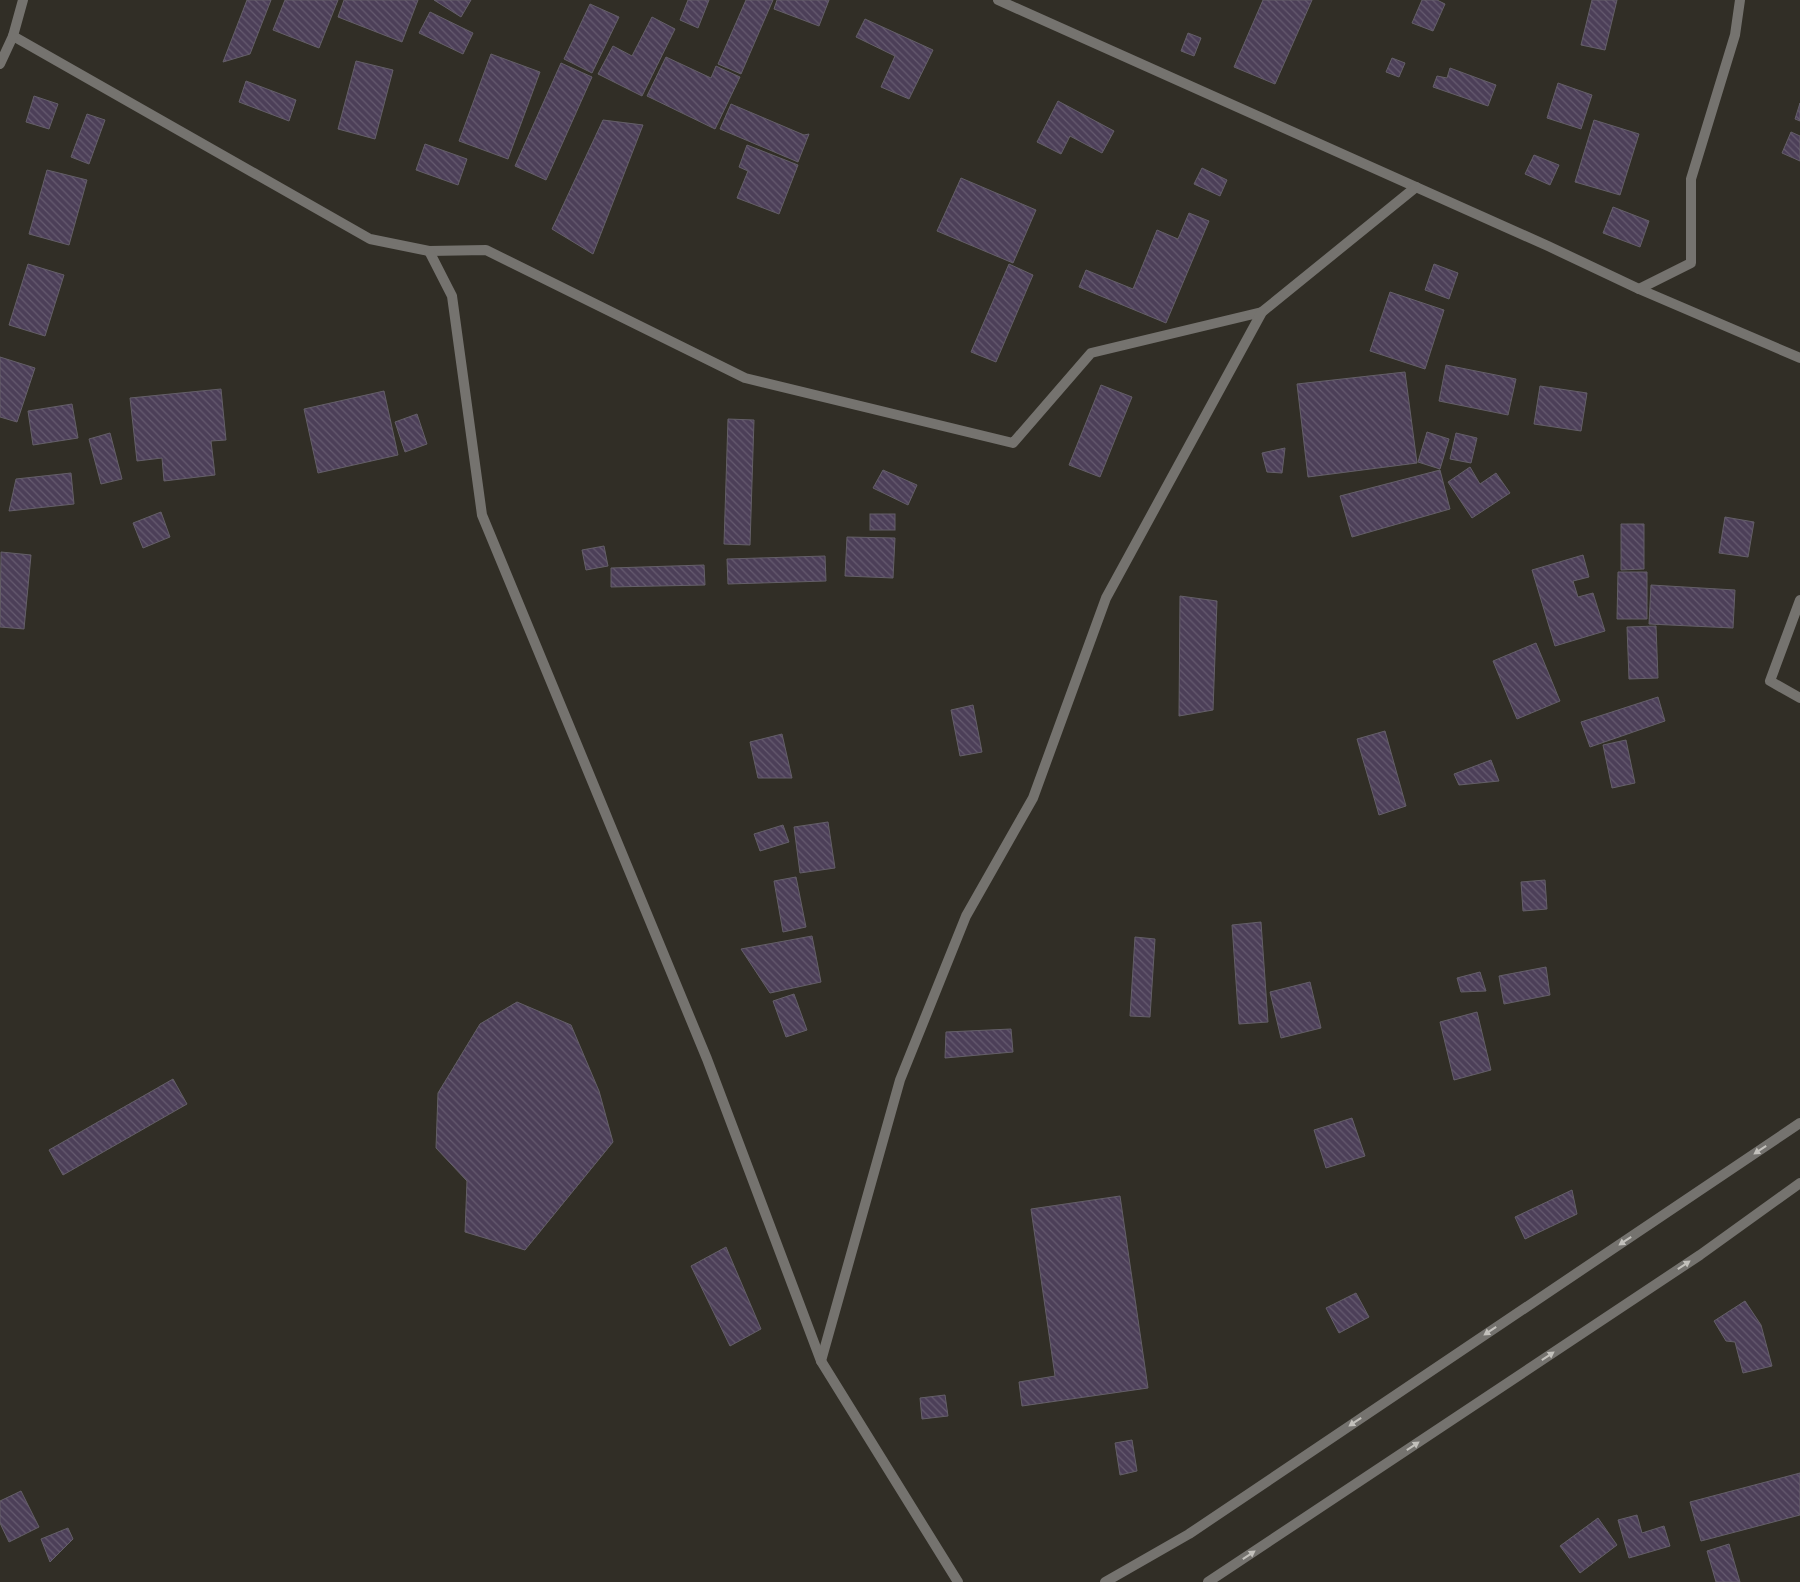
<svg xmlns="http://www.w3.org/2000/svg" width="1800" height="1582" font-family="Mulish,sans-serif">
<style>
.building{fill:url(#building-back-hatch);stroke:#645f68}
.lines{fill:none;stroke-linecap:round;stroke-linejoin:round}
.minor{stroke:#75736f;stroke-width:10}
.tertiary{stroke:#75736f;stroke-width:10}
.oneway{fill:#c2c0bb}
</style>
<defs>
<pattern id="building-back-hatch" width="6" height="6" patternUnits="userSpaceOnUse" patternTransform="scale(1.25)"><rect width="6" height="6" fill="#4c3f58"/><path d="M-1 5l2 2M0 0l6 6M5-1l2 2" fill="none" stroke="#665b70"/></pattern>
</defs>
<rect width="100%" height="100%" fill="#312e26"/>
<g class="building">
<polygon points="247,0 271,0 250,54 223,62"/>
<polygon points="285,0 338,0 319,48 273,30"/>
<polygon points="344,0 418,0 402,42 338,17"/>
<polygon points="434,0 471,0 461,17"/>
<polygon points="688,0 709,0 698,28 680,20"/>
<polygon points="746,0 773,0 741,74 718,64"/>
<polygon points="777,0 829,0 819,26 774,9"/>
<polygon points="1263,0 1312,0 1275,84 1234,67"/>
<polygon points="1422,0 1437,0 1445,4 1433,31 1412,23"/>
<polygon points="1592,0 1617,0 1605,50 1581,45"/>
<polygon points="590,4 619,17 592,73 564,59"/>
<polygon points="430,12 473,33 463,54 419,33"/>
<polygon points="652,17 675,29 642,96 598,74 613,46 632,56"/>
<polygon points="865,19 933,50 909,99 881,87 895,56 856,37"/>
<polygon points="1188,33 1201,38 1194,56 1181,51"/>
<polygon points="491,54 540,72 508,159 459,141"/>
<polygon points="666,57 711,78 716,66 740,77 715,129 647,96"/>
<polygon points="1392,58 1405,63 1399,77 1386,72"/>
<polygon points="356,61 393,70 375,139 338,129"/>
<polygon points="561,63 592,77 546,180 515,166"/>
<polygon points="1450,68 1496,85 1488,106 1433,87 1437,76 1447,78"/>
<polygon points="246,81 296,100 289,121 239,102"/>
<polygon points="1558,83 1592,95 1581,129 1547,118"/>
<polygon points="34,96 58,104 49,129 26,122"/>
<polygon points="1058,101 1114,131 1102,153 1070,136 1061,154 1037,142"/>
<polygon points="1800,103 1800,121 1795,119"/>
<polygon points="731,104 804,135 809,134 798,162 720,129"/>
<polygon points="87,114 105,120 89,164 71,157"/>
<polygon points="603,120 643,125 593,254 552,229"/>
<polygon points="1594,120 1639,134 1620,195 1575,182"/>
<polygon points="1791,132 1800,136 1800,161 1782,153"/>
<polygon points="425,144 467,159 458,185 416,170"/>
<polygon points="747,145 798,165 779,214 737,198 748,171 739,167"/>
<polygon points="1534,155 1559,165 1550,185 1525,174"/>
<polygon points="1202,168 1227,180 1220,196 1194,184"/>
<polygon points="47,170 87,180 69,245 29,234"/>
<polygon points="961,178 1036,210 1013,263 937,231"/>
<polygon points="1613,207 1649,221 1640,247 1603,233"/>
<polygon points="1189,213 1209,221 1166,323 1079,287 1086,270 1133,289 1157,230 1178,239"/>
<polygon points="28,264 64,275 45,336 9,325"/>
<polygon points="1009,264 1033,275 996,362 971,352"/>
<polygon points="1434,264 1458,273 1449,299 1425,290"/>
<polygon points="1390,292 1444,310 1425,369 1370,351"/>
<polygon points="0,357 35,368 17,422 0,417"/>
<polygon points="1446,365 1516,379 1508,415 1439,401"/>
<polygon points="1405,372 1417,463 1308,477 1297,384"/>
<polygon points="1101,385 1132,397 1100,477 1069,465"/>
<polygon points="1540,386 1587,393 1581,431 1534,424"/>
<polygon points="221,389 226,440 211,441 215,475 164,481 162,458 137,461 130,398"/>
<polygon points="384,391 398,455 318,473 304,409"/>
<polygon points="72,404 78,438 33,445 28,411"/>
<polygon points="417,414 427,444 405,452 395,422"/>
<polygon points="728,419 754,420 750,545 724,544"/>
<polygon points="1427,432 1449,439 1440,469 1418,462"/>
<polygon points="110,433 122,479 101,484 89,439"/>
<polygon points="1456,433 1477,438 1471,463 1450,459"/>
<polygon points="1285,448 1282,473 1267,472 1262,453"/>
<polygon points="1470,467 1480,484 1496,473 1510,493 1472,518 1448,482"/>
<polygon points="883,470 917,485 908,505 873,488"/>
<polygon points="1440,470 1450,509 1352,537 1340,496"/>
<polygon points="71,473 74,504 9,511 16,479"/>
<polygon points="161,512 170,537 143,548 133,523"/>
<rect x="870" y="514" width="25" height="16"/>
<polygon points="1725,517 1754,522 1748,557 1719,553"/>
<polygon points="1621,524 1644,524 1644,569 1621,570"/>
<polygon points="847,537 895,538 893,578 845,576"/>
<polygon points="604,546 608,566 586,570 582,550"/>
<polygon points="1,552 31,555 24,629 0,627"/>
<polygon points="1583,555 1589,577 1573,581 1578,597 1593,593 1605,631 1555,646 1532,570"/>
<polygon points="825,556 826,581 728,584 727,559"/>
<polygon points="704,565 705,585 611,587 611,568"/>
<polygon points="1618,572 1647,572 1647,619 1617,619"/>
<polygon points="1651,585 1735,590 1733,628 1649,624"/>
<polygon points="1180,596 1217,601 1213,710 1179,716"/>
<polygon points="1656,626 1658,678 1629,679 1627,627"/>
<polygon points="1536,643 1560,701 1517,719 1493,661"/>
<polygon points="1658,697 1665,721 1590,747 1581,722"/>
<polygon points="973,705 982,752 960,756 951,710"/>
<polygon points="1385,731 1406,806 1379,815 1357,739"/>
<polygon points="782,734 792,778 758,778 750,742"/>
<polygon points="1626,740 1635,783 1612,788 1603,745"/>
<polygon points="1491,760 1499,781 1459,785 1454,774"/>
<polygon points="828,822 835,868 800,873 794,827"/>
<polygon points="783,825 789,842 760,851 754,834"/>
<polygon points="796,877 806,927 783,932 774,881"/>
<polygon points="1545,880 1547,909 1523,911 1521,882"/>
<polygon points="1261,922 1268,1022 1239,1024 1232,925"/>
<polygon points="812,936 821,982 770,993 741,949"/>
<polygon points="1135,937 1155,939 1150,1017 1130,1016"/>
<polygon points="1546,967 1550,995 1504,1004 1499,976"/>
<polygon points="1480,972 1486,991 1461,992 1457,978"/>
<polygon points="1310,982 1321,1028 1281,1038 1270,992"/>
<polygon points="794,994 807,1030 786,1037 773,1001"/>
<polygon points="517,1002 571,1025 599,1091 613,1142 525,1250 465,1232 467,1181 436,1148 438,1093 480,1024"/>
<polygon points="1477,1012 1491,1070 1454,1080 1440,1022"/>
<polygon points="1011,1029 1013,1052 945,1058 946,1032"/>
<polygon points="173,1079 187,1104 63,1175 49,1150"/>
<polygon points="1352,1118 1365,1156 1326,1168 1314,1130"/>
<polygon points="1572,1190 1577,1214 1525,1239 1515,1217"/>
<polygon points="1120,1196 1148,1388 1022,1406 1019,1382 1055,1376 1031,1209"/>
<polygon points="726,1247 761,1329 730,1346 691,1266"/>
<polygon points="1356,1293 1369,1317 1339,1333 1326,1308"/>
<polygon points="1745,1301 1761,1325 1772,1366 1743,1373 1735,1342 1726,1341 1714,1321"/>
<polygon points="945,1395 948,1416 922,1419 920,1398"/>
<polygon points="1132,1440 1137,1471 1120,1475 1115,1443"/>
<polygon points="1800,1473 1800,1515 1701,1541 1690,1502"/>
<polygon points="21,1491 39,1527 9,1542 0,1523 0,1501"/>
<polygon points="1637,1515 1642,1533 1664,1526 1670,1546 1629,1558 1618,1520"/>
<polygon points="1598,1518 1617,1545 1580,1573 1560,1546"/>
<polygon points="68,1528 73,1539 50,1562 41,1539"/>
<polygon points="1729,1544 1740,1582 1716,1582 1707,1551"/>
</g>
<g class="lines">
<g class="minor">
<polyline points="998,0 1548,246 1639,289 1800,358"/>
<polyline points="13,36 370,239 429,251 486,250 745,378 1013,443 1091,353 1262,312"/>
<polyline points="0,64 13,36 23,0"/>
<polyline points="429,251 452,296 482,515 707,1059 821,1361 958,1582"/>
<polyline points="1639,289 1691,263 1691,179 1735,35 1740,0"/>
<polyline points="1800,600 1770,681 1800,698"/>
<polyline points="821,1361 900,1080 966,916 1033,798 1106,598 1262,312 1416,187"/>
</g>
<g class="tertiary">
<polyline points="1105,1582 1189,1534 1800,1123"/>
<polyline points="1208,1582 1700,1255 1800,1183"/>
</g>
</g>
<defs><path id="oneway-solid" d="M-6-.8H1V-3.2L6.5 0L1 3.2V.8H-6Z" transform="scale(1.25)"/></defs>
<g class="oneway">
<use href="#oneway-solid" transform="translate(1760 1150) rotate(146)"/>
<use href="#oneway-solid" transform="translate(1625 1241) rotate(146)"/>
<use href="#oneway-solid" transform="translate(1684 1265) rotate(-34)"/>
<use href="#oneway-solid" transform="translate(1490 1331) rotate(146)"/>
<use href="#oneway-solid" transform="translate(1548 1356) rotate(-34)"/>
<use href="#oneway-solid" transform="translate(1355 1422) rotate(146)"/>
<use href="#oneway-solid" transform="translate(1413 1446) rotate(-34)"/>
<use href="#oneway-solid" transform="translate(1249 1555) rotate(-34)"/>
</g>
</svg>
